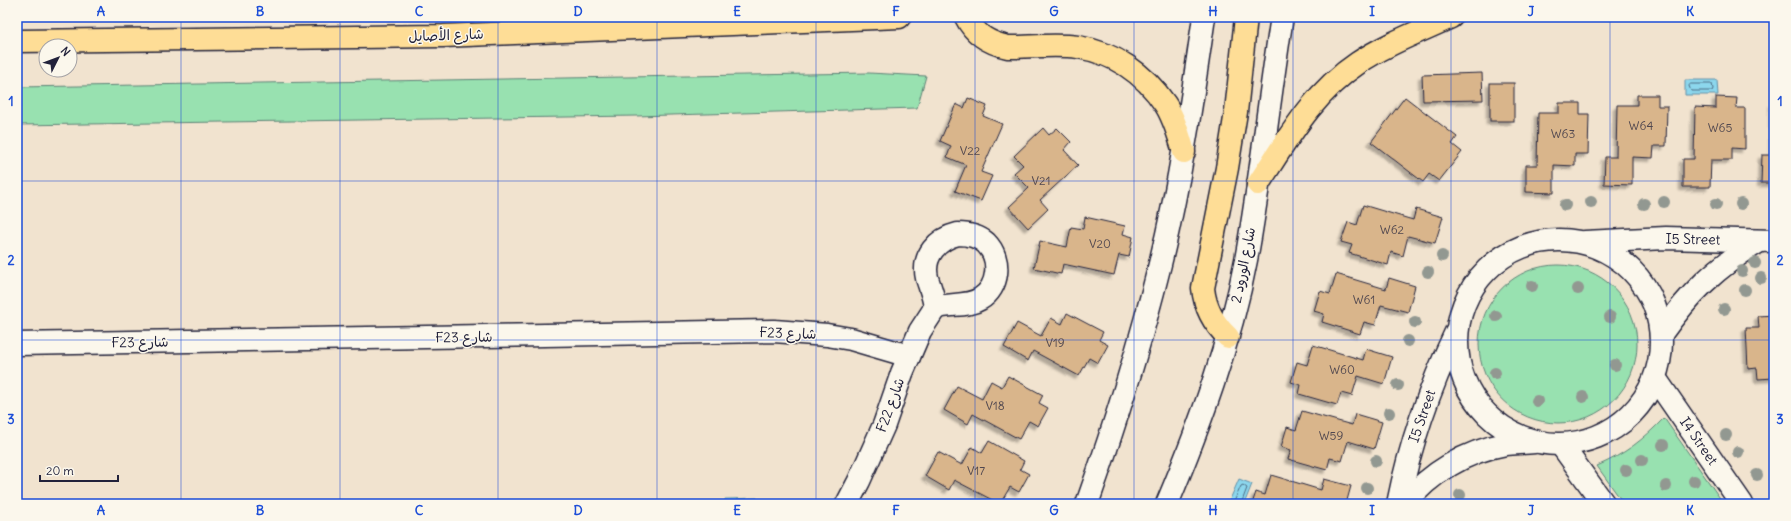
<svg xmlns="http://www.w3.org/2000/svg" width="1791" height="521" font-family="Delius,'Playpen Sans Arabic',sans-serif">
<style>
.green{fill:#98e1b0;stroke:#5d8276}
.water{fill:#8cd7ed;stroke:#628fa6}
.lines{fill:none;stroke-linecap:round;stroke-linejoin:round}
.shore{stroke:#4c6a82;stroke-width:1}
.building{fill:#d9b58b;stroke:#22223b;filter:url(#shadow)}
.minor-casing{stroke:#22223b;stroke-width:25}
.major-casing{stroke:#22223b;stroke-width:25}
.minor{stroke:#fbf7ec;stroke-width:22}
.major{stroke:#fedd96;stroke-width:22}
.tree{fill:#929891}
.grid{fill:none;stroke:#1d4ed8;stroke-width:1;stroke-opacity:0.55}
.labels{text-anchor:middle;stroke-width:3;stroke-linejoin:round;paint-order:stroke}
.number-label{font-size:12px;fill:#50474f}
.street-label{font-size:14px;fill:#22223b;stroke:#fbf7ec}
.neatline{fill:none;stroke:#1d4ed8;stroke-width:1.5}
.grid-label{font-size:13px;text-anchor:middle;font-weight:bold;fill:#1d4ed8}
</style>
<defs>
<filter id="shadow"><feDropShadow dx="-3.5" dy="3.5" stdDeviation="1" flood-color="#0004"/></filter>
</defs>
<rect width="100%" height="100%" fill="#f1e3cf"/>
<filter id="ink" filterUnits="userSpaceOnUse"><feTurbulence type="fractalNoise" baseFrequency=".025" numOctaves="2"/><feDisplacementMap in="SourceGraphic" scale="8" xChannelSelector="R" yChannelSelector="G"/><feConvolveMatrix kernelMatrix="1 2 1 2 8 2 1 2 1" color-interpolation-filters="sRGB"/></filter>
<g filter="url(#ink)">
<g class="green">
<polygon points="869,73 926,76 917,108 636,116 17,125 17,87"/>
<circle cx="1558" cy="344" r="79"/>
<path d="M1664,418L1724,504H1624L1597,466C1625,454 1643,440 1664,418Z"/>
</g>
<g class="water">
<polygon points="1685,80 1717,80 1718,95 1685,95"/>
<polygon points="1239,479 1252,484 1244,504 1228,504"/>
<polygon points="757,498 757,504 725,504 725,499"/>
</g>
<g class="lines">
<g class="shore">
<polygon points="1691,84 1712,84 1713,89 1712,91 1691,91 1689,86"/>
<polyline points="1233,504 1241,486 1243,485 1247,488 1241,504"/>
</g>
</g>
<g class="building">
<polygon points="1482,73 1483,100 1423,101 1422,75"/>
<rect x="1490" y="83" width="24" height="38"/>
<polygon points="1637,95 1658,95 1658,106 1667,106 1666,146 1654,146 1653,158 1632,157 1632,185 1604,184 1605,157 1616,157 1617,105 1637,105"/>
<polygon points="1405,97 1457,137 1452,144 1462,152 1439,181 1429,174 1423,182 1371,142"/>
<polygon points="1716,97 1737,98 1736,108 1745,108 1745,149 1732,148 1732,160 1711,160 1710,187 1683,187 1683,159 1694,159 1695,107 1716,108"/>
<polygon points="968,98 987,106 983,116 1002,124 981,172 992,176 981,201 955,191 966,165 947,157 951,146 940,141 956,104 964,108"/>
<polygon points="1559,103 1580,103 1580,114 1589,114 1588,154 1575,154 1575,166 1554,165 1554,193 1526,192 1526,165 1537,165 1538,113 1559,113"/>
<polygon points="1773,103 1774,183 1761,183 1762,155 1773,155"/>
<polygon points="1043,128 1049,135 1057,128 1071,142 1064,150 1078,165 1040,200 1048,209 1028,228 1009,207 1029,188 1014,173 1023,165 1014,156"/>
<polygon points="1363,205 1413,220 1416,209 1443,217 1435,243 1408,236 1403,256 1391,252 1388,265 1349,253 1352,245 1341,242 1348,222 1357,225"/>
<polygon points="1085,217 1125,226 1123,234 1133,237 1129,257 1119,255 1114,275 1063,264 1061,274 1034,268 1040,241 1067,247 1071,227 1083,229"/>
<polygon points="1336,274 1386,289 1389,278 1415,286 1408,312 1381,305 1375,325 1364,322 1360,334 1322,322 1324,314 1314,311 1320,291 1330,294"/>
<polygon points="1067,313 1103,332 1099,340 1108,345 1098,363 1089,358 1079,376 1033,351 1028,361 1004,347 1017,323 1041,336 1051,318 1062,324"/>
<polygon points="1774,315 1774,378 1758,379 1757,368 1748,369 1746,328 1759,328 1758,316"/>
<polygon points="1313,345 1363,360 1366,349 1392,357 1384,384 1358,376 1352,396 1341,393 1337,405 1299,394 1301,385 1291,382 1297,362 1307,365"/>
<polygon points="1008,376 1043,395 1039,403 1048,408 1038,426 1029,421 1019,439 973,414 968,424 944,410 957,386 982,399 991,381 1002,387"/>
<polygon points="1302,411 1352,425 1355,414 1382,422 1374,449 1348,441 1342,461 1330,458 1327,470 1288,459 1291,450 1281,447 1287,427 1296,430"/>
<polygon points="989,441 1024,461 1020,469 1029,474 1019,492 1010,487 1000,504 954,480 949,490 925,476 938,452 962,465 972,447 982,453"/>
<polygon points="1271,475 1321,490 1324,479 1351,486 1346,504 1252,504 1256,492 1265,495"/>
</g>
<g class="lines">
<defs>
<g id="minor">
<path d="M958,234C968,234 978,236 986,243C1002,259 999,288 980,299C967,307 950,303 935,308C934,297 930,288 927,278C922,256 937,239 958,234Z"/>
<circle cx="1559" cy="342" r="102"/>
<polyline points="1585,242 1666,238 1774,241"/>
<path d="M1661,334C1690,293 1715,268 1758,242"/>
<polyline points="17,344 774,331 827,335 851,339 909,356"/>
<polyline points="1655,378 1742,504"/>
<polyline points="1562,446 1604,504"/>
<polyline points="847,504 859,481 884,425 902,373 920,331 935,308"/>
<path d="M1087,504C1115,425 1140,345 1160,264C1180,183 1192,100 1204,17"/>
<path d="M1167,504C1200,425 1230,344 1246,260C1261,179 1269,98 1282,17"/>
<path d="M1398,504C1410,444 1430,387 1456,332"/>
<path d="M1405,504C1429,473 1467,451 1506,444C1516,443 1525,443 1534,442"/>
</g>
<g id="major">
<path d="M966,17C975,35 989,43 1008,47C1029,47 1058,44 1078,47C1114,53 1144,73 1165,104C1174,117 1179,136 1184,152"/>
<polyline points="17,41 443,36 899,17"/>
<path d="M1258,184C1287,140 1313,93 1358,63C1386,44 1421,31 1451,17"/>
<path d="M1228,337C1213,323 1205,308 1203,288L1227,168L1236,112L1246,17"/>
</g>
</defs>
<use href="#minor" class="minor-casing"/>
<use href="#major" class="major-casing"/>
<use href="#minor" class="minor"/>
<use href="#major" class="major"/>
</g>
<g class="tree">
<circle cx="1591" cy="202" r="6"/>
<circle cx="1664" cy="202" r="6"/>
<circle cx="1644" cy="204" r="6"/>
<circle cx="1716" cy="204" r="6"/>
<circle cx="1741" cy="204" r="6"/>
<circle cx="1565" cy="205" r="6"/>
<circle cx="1442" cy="256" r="6"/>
<circle cx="1755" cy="263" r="6"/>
<circle cx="1742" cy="271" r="6"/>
<circle cx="1428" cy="272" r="6"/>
<circle cx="1761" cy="278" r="6"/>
<circle cx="1532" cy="286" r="6"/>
<circle cx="1578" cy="289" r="6"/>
<circle cx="1745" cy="290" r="6"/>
<circle cx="1724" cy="309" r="6"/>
<circle cx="1496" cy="316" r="6"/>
<circle cx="1610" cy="317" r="6"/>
<circle cx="1415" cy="322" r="6"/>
<circle cx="1408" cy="341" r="6"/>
<circle cx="1615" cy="365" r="6"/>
<circle cx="1495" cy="373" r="6"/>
<circle cx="1398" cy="385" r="6"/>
<circle cx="1583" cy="397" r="6"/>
<circle cx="1537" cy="401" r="6"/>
<circle cx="1389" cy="413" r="6"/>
<circle cx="1726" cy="435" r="6"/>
<circle cx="1663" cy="445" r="6"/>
<circle cx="1738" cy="452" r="6"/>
<circle cx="1642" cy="460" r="6"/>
<circle cx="1376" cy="461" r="6"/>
<circle cx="1626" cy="470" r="6"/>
<circle cx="1757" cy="475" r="6"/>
<circle cx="1694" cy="481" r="6"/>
<circle cx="1666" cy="486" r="6"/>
<circle cx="1367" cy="488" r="6"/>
<circle cx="1460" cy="495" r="6"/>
</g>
</g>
<path class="grid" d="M181,17V504M340,17V504M498,17V504M657,17V504M816,17V504M975,17V504M1134,17V504M1293,17V504M1451,17V504M1610,17V504M17,181H1774M17,340H1774"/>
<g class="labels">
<g class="number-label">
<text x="1641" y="130">W64</text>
<text x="1720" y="132">W65</text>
<text x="1563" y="138">W63</text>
<text x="970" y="155">V22</text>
<text x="1041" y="185">V21</text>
<text x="1392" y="234">W62</text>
<text x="1100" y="248">V20</text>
<text x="1364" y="304">W61</text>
<text x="1055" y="347">V19</text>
<text x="1342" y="374">W60</text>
<text x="995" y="410">V18</text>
<text x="1331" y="440">W59</text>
<text x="976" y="475">V17</text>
</g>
<g class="street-label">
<text transform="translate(446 35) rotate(-2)" y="5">شارع الأصايل</text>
<text transform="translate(1693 239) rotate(1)" y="5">I5 Street</text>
<text transform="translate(1243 265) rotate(-79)" y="5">شارع الورود 2</text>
<text transform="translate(788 333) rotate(2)" y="5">F23 شارع</text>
<text transform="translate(464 337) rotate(-1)" y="5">F23 شارع</text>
<text transform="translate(140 342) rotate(-1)" y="5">F23 شارع</text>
<text transform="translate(890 405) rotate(-70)" y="5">F22 شارع</text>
<text transform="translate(1422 416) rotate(-71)" y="5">I5 Street</text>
<text transform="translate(1699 441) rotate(55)" y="5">I4 Street</text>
</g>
</g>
<rect width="1791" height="521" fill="none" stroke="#fbf7ec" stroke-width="44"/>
<g transform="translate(58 58) rotate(48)"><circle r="19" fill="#fbf7ec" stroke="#a4a2a5"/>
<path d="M0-3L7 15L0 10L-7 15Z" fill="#22223b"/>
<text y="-6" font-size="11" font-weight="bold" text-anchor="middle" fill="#22223b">N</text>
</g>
<path d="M40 475v6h78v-6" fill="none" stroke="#22223b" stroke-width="2"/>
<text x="46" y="475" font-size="12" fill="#22223b" stroke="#fbf7ec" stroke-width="3" paint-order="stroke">20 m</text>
<rect x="22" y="22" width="1747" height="477" class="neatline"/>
<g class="grid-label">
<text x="101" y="16">A</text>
<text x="260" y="16">B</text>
<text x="419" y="16">C</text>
<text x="578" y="16">D</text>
<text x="737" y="16">E</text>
<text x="896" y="16">F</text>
<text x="1054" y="16">G</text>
<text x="1213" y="16">H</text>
<text x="1372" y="16">I</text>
<text x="1531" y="16">J</text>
<text x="1690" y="16">K</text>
<text x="11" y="106">1</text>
<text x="1780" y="106">1</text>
<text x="11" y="265">2</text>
<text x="1780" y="265">2</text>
<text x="11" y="424">3</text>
<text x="1780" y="424">3</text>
<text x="101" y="515">A</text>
<text x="260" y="515">B</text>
<text x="419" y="515">C</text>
<text x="578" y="515">D</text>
<text x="737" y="515">E</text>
<text x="896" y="515">F</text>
<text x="1054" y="515">G</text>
<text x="1213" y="515">H</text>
<text x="1372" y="515">I</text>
<text x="1531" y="515">J</text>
<text x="1690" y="515">K</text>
</g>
</svg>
